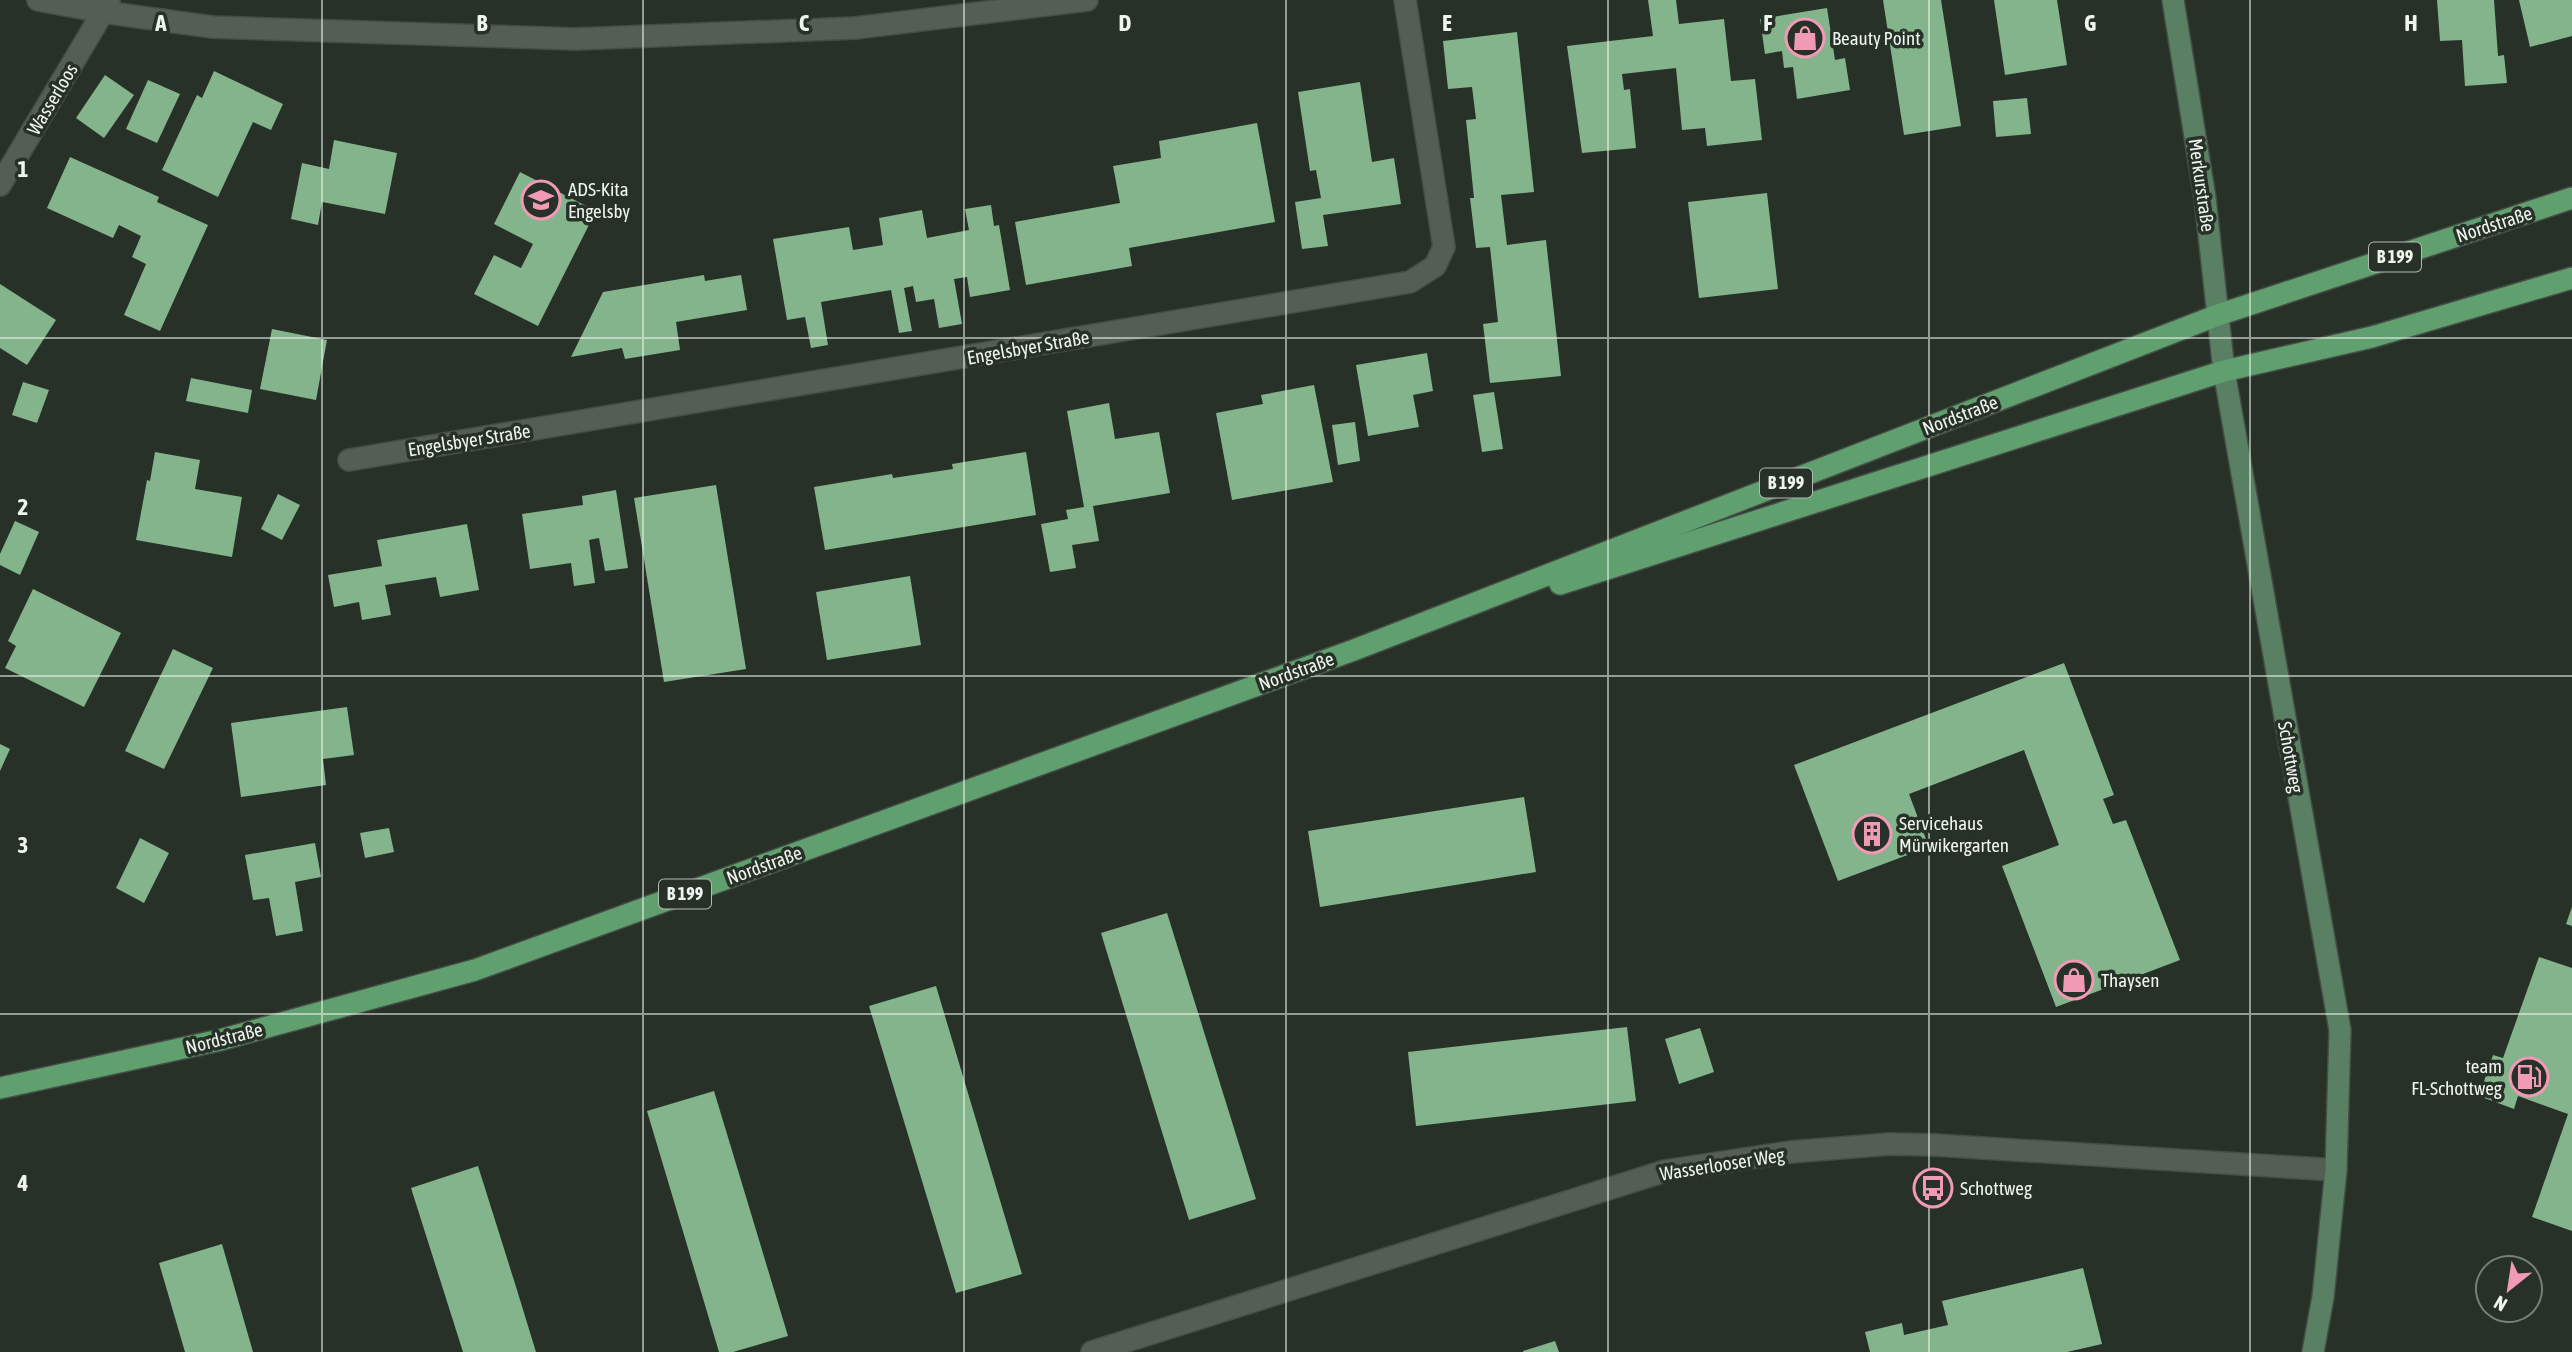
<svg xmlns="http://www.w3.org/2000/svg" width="2572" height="1352" font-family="'Asap Condensed',sans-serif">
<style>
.building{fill:#84b48c}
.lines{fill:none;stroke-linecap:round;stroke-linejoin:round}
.street-casing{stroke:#454e46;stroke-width:24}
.secondary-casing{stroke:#454e46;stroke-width:24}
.primary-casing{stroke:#454e46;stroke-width:24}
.street{stroke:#535f55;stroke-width:21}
.secondary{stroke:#598062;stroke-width:21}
.primary{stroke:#60a06f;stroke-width:21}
.grid{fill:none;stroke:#eef5ef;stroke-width:2;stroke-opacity:0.55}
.labels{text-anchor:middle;stroke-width:7;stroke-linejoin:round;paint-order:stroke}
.shield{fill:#273128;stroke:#b2bab3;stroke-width:2}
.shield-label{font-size:18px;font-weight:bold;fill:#eef5ef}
.poi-label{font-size:19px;fill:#eef5ef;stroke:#273128;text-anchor:start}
.street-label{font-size:19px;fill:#eef5ef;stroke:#273128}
.grid-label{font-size:23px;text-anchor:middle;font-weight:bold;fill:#eef5ef;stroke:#273128;stroke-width:7;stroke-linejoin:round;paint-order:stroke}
</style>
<rect width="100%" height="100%" fill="#273128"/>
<g class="building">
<polygon points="1648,0 1676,0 1679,24 1724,19 1731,81 1755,79 1762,140 1707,146 1705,128 1682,130 1676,68 1622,74 1624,90 1630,89 1636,148 1582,153 1567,46 1653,36"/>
<polygon points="1883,0 1941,0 1961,126 1904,135"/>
<polygon points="1994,0 2057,0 2067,65 2005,75"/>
<polygon points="2437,0 2494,0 2498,56 2504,55 2507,83 2465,86 2462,40 2440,41"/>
<polygon points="2519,0 2572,0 2572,36 2530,47"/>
<polygon points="1827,8 1835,60 1845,58 1850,90 1797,99 1793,67 1784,68 1782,51 1765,54 1760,19"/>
<polygon points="1517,32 1534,192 1501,195 1507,245 1546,240 1561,376 1490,383 1483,324 1498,322 1490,247 1476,248 1470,198 1474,198 1466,120 1476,119 1472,87 1448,89 1443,41"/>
<polygon points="214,71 283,104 271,130 253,122 218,197 162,170 197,95 202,98"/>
<polygon points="105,75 134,95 104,138 76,118"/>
<polygon points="148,80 180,94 157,143 126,129"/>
<polygon points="1360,82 1372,162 1394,158 1401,204 1323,215 1328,246 1302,249 1295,202 1321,198 1316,170 1310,171 1298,92"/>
<polygon points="2027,98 2031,134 1996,137 1993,101"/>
<polygon points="1257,123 1275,222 1129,248 1132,266 1026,285 1015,222 1120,203 1113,166 1161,158 1159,141"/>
<polygon points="334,140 397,153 385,214 322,202 318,225 291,219 302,163 329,169"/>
<polygon points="70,157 159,197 157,202 208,225 160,331 124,315 146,264 132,257 141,236 119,225 113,238 47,208"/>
<polygon points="520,172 596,211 538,326 474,294 494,255 521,268 533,244 494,224"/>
<polygon points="1767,193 1778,289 1699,298 1688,202"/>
<polygon points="991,205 994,226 999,225 1010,290 970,297 967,277 954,279 962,324 939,328 934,299 916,302 913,286 904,288 912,331 899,333 891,290 821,302 828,345 811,348 805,317 787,320 773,239 849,227 853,250 883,245 879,218 922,210 927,238 969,230 965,209"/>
<polygon points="704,275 705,281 741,275 747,310 676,322 680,350 625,359 622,348 571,357 603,292"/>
<polygon points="0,284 56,320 27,365 0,348"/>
<polygon points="272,329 327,340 316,400 260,389"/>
<polygon points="1427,353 1433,391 1413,395 1419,427 1368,436 1356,365"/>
<polygon points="191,378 252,390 248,413 186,401"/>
<polygon points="23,382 49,390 37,423 12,415"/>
<polygon points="1314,385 1333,482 1232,500 1216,413 1263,404 1261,395"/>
<polygon points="1494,392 1503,449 1482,452 1473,395"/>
<polygon points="1109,403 1115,439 1159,432 1170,493 1093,506 1099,541 1072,545 1076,568 1050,572 1041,524 1068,519 1066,510 1084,507 1067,411"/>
<polygon points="1355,422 1360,461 1338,465 1332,425"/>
<polygon points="155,452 200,460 195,489 242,497 232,557 136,540 147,480 150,481"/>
<polygon points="1026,452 1036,515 825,550 814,487 892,474 893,478 953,469 952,464"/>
<polygon points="716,485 746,669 664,682 634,498"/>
<polygon points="616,490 628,568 605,571 599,538 589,540 595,583 574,586 571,563 530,569 522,514 583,505 582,496"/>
<polygon points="278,494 300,505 282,540 261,529"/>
<polygon points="15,521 39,532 20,575 0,565 0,554"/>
<polygon points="467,524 479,590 440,597 436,577 385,585 391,615 362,620 359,602 334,607 328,575 382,566 377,540"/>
<polygon points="910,576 921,645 827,660 816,592"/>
<polygon points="33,589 121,633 84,707 5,668 16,646 8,641"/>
<polygon points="173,649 213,668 164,769 125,751"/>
<polygon points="2064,663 2114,795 2103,799 2113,824 2126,820 2180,960 2056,1007 2002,866 2059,845 2024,750 1909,794 1929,847 1838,881 1794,765"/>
<polygon points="347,707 354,755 323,759 326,785 241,797 231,723"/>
<polygon points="0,744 10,749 0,771"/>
<polygon points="1524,797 1536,872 1320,907 1308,831"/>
<polygon points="389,828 394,852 365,858 360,833"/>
<polygon points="140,838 169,853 144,903 116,888"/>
<polygon points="315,843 321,877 295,882 303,931 276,936 269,898 253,900 245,855"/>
<polygon points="2572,907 2572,926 2566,924"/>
<polygon points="1167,913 1256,1199 1189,1220 1101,933"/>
<polygon points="2539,957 2572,968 2572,1231 2532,1217 2568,1114 2518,1096 2514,1109 2479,1096 2493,1055 2503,1058"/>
<polygon points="936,986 1022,1274 956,1293 869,1006"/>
<polygon points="1627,1027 1636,1101 1416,1126 1408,1052"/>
<polygon points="1700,1028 1714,1072 1679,1084 1665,1039"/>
<polygon points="714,1091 788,1336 733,1352 719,1352 647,1111"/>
<polygon points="478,1166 517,1290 536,1352 463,1352 411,1188"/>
<polygon points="222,1244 253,1352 185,1352 159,1263"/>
<polygon points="2083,1268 2102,1344 2067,1352 1870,1352 1865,1332 1902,1323 1904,1335 1948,1325 1942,1301"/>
<polygon points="1555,1341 1559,1352 1523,1352 1523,1351"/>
</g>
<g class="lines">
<defs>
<g id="street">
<polyline points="38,0 103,12 212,27 576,39 855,28 1087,0"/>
<polyline points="0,185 109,2"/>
<polyline points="349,460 1410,282 1435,266 1444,247 1405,0"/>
<polyline points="1092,1352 1665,1171 1790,1152 1890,1144 1935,1145 2336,1170"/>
</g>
<polyline id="secondary" points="2173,0 2205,198 2224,371 2340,1030 2336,1170 2323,1297 2313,1352"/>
<g id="primary">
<polyline points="1560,584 2224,371 2372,337 2572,278"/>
<polyline points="0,1088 220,1040 475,970 1354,650 2218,315 2572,198"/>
</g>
</defs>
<use href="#street" class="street-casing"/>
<use href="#secondary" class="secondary-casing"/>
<use href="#primary" class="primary-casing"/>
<use href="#street" class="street"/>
<use href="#secondary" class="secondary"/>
<use href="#primary" class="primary"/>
</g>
<path class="grid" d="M322,0V1352M643,0V1352M964,0V1352M1286,0V1352M1608,0V1352M1929,0V1352M2250,0V1352M0,338H2572M0,676H2572M0,1014H2572"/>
<defs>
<symbol id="shop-ring" viewBox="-11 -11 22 22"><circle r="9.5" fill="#273128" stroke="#f09ab5" stroke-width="1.5"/><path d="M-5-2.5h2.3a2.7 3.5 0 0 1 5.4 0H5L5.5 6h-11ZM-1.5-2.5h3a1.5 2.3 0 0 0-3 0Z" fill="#f09ab5"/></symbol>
<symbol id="school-ring" viewBox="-11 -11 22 22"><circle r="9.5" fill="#273128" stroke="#f09ab5" stroke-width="1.5"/><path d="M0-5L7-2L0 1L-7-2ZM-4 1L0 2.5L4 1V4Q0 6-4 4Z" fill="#f09ab5"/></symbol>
<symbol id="building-ring" viewBox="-11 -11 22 22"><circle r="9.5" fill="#273128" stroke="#f09ab5" stroke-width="1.5"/><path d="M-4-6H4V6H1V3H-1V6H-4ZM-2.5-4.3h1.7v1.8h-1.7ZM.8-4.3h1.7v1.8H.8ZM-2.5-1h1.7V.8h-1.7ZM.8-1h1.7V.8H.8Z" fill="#f09ab5"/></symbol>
<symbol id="fuel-ring" viewBox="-11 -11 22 22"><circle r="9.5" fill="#273128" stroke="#f09ab5" stroke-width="1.5"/><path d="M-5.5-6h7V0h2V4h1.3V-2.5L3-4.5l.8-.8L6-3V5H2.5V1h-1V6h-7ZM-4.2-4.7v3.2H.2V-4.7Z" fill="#f09ab5"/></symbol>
<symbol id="bus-ring" viewBox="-11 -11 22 22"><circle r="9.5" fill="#273128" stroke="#f09ab5" stroke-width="1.5"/><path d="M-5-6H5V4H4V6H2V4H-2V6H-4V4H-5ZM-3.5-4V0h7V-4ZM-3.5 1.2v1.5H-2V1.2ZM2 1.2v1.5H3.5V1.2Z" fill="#f09ab5"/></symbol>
</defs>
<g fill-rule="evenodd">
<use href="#shop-ring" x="1783" y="16" width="44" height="44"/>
<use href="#school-ring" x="519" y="178" width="44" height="44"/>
<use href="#building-ring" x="1850" y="812" width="44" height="44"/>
<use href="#shop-ring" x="2052" y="958" width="44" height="44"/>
<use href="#fuel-ring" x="2507" y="1055" width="44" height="44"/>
<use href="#bus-ring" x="1911" y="1166" width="44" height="44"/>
</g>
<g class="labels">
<g class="shield">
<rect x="2369" y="242.5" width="52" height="29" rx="5"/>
<rect x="1760" y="468.5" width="52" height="29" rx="5"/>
<rect x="659" y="879.5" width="52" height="29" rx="5"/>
</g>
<g class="shield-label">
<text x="2395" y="263">B 199</text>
<text x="1786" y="489">B 199</text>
<text x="685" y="900">B 199</text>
</g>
<g class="poi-label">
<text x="1832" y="45">Beauty Point</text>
<text x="568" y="196">ADS-Kita<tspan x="568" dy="22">Engelsby</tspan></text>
<text x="1899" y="830">Servicehaus<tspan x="1899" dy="22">Mürwikergarten</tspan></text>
<text x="2101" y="987">Thaysen</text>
<text x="2502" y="1073" text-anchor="end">team<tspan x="2502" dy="22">FL-Schottweg</tspan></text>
<text x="1960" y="1195">Schottweg</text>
</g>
<g class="street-label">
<text transform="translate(52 99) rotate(-59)" y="7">Wasserloos</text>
<text transform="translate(2202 185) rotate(82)" y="7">Merkurstraße</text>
<text transform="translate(2494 224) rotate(-18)" y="7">Nordstraße</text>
<text transform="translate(1028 347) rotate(-10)" y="7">Engelsbyer Straße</text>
<text transform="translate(1960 415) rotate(-21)" y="7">Nordstraße</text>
<text transform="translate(469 440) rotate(-9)" y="7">Engelsbyer Straße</text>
<text transform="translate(1296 671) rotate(-20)" y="7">Nordstraße</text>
<text transform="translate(2291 757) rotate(80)" y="7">Schottweg</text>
<text transform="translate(764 865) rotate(-20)" y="7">Nordstraße</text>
<text transform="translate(224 1038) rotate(-14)" y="7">Nordstraße</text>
<text transform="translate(1722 1164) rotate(-9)" y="7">Wasserlooser Weg</text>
</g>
</g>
<g class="grid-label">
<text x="161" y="31">A</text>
<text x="482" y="31">B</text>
<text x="804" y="31">C</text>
<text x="1125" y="31">D</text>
<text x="1447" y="31">E</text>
<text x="1768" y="31">F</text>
<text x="2090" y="31">G</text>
<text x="2411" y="31">H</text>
<text x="23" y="177">1</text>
<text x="23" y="515">2</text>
<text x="23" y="853">3</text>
<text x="23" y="1191">4</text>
</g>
<g transform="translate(2509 1289) rotate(210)"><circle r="33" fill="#273128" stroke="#777f78" stroke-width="2"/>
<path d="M0-5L12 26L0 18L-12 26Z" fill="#f09ab5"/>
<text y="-10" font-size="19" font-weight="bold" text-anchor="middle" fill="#eef5ef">N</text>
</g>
</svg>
